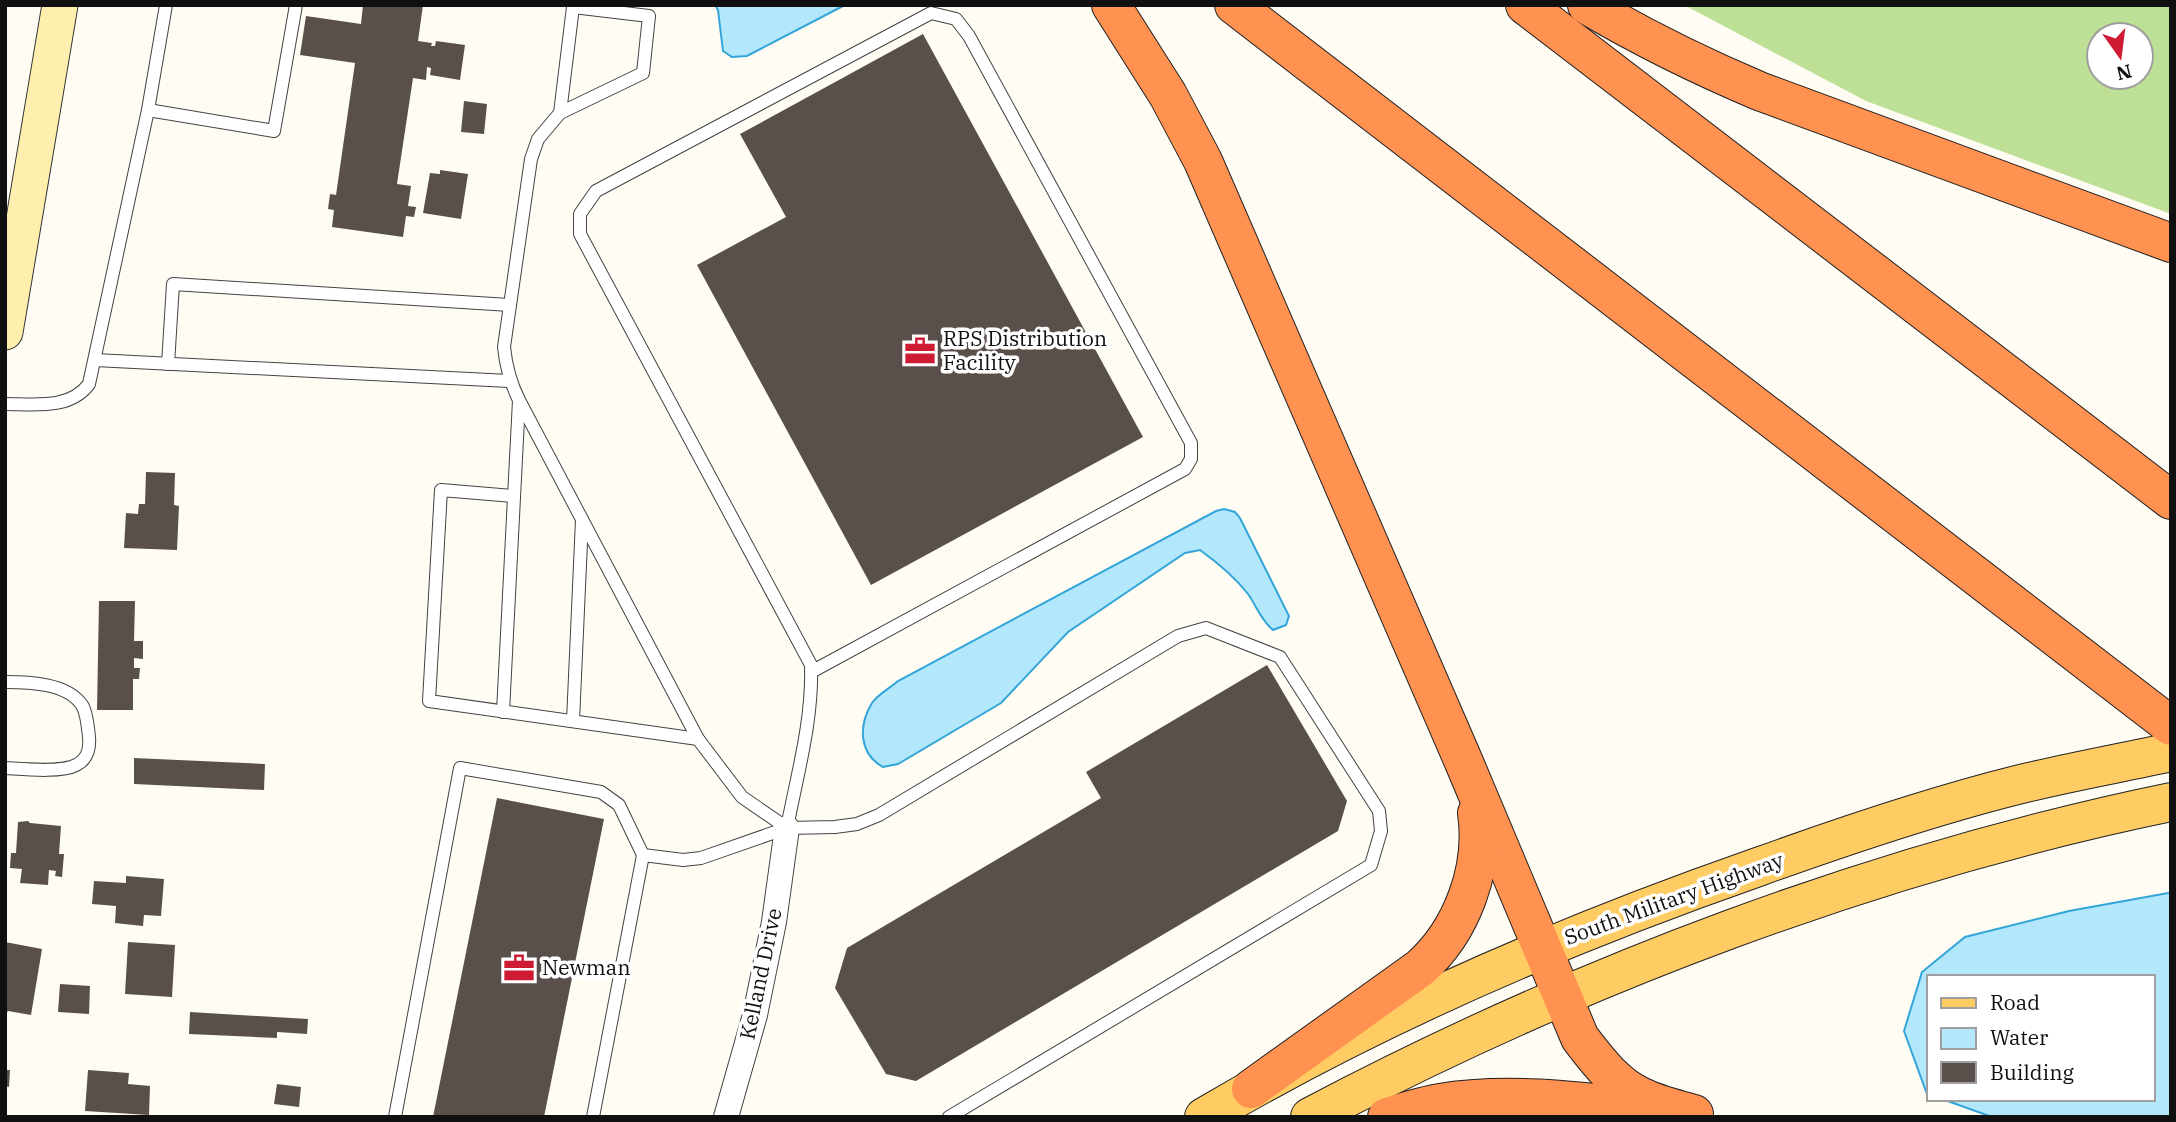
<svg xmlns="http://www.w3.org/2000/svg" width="2176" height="1122" font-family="'IBM Plex Serif',serif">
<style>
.forest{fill:#bee096;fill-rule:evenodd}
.water{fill:#b3e7fb;stroke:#34a5d9;stroke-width:2}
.building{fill:#5a504b}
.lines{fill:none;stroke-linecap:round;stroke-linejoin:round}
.lane-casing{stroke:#434343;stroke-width:14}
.street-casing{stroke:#434343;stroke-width:26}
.secondary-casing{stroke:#323232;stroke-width:37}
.primary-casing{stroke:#212121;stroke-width:40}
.highway-casing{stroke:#212121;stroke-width:40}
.lane{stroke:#fff;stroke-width:12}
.street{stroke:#fff;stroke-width:24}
.secondary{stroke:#ffefae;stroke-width:35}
.primary{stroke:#ffcb63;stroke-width:38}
.highway{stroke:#ff9151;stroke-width:38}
.labels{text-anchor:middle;stroke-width:7;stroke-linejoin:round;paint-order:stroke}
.poi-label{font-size:21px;fill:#101010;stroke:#fff;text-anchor:start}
.street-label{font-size:21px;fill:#101010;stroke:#fff}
</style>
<rect width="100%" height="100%" fill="#fffcf3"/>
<path class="forest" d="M1684,5H2171V214L1866,101ZM2099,35H2141V77H2099Z"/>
<g class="water">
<polygon points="715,5 845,5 747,56 732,57 723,51 718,10"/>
<path d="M1224,509L1235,512L1240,518L1289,616L1286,625L1273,630C1261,620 1257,607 1248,594C1234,576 1218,563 1200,550L1185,553L1068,632L1001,703L898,764L883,767C859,754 858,726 872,703C877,695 890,688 898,681L1216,511Z"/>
<polygon points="2168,893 2171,894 2171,1117 1992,1117 1942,1099 2153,1099 2153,977 1929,977 1929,1095 1927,1094 1904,1031 1922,972 1965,937 2069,911"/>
</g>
<g class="building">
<polygon points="363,5 423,5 418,41 432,43 431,46 435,46 436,41 465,45 460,80 430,75 431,68 427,67 426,80 413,78 397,184 411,186 408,206 416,207 414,217 406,216 403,237 332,227 334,210 328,209 330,194 336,195 355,63 300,55 306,16 361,24"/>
<polygon points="923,34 1143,437 871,585 697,265 786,217 740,134"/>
<polygon points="464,101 487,104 484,134 461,132"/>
<polygon points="440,170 468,174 461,219 423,213 430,173 440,174"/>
<polygon points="146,472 175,473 174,505 179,506 177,550 124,548 126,513 138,514 139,504 145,504"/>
<polygon points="99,601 135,601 134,641 143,641 143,659 134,658 134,668 140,668 139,679 133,679 133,710 97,710"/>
<polygon points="1267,665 1347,801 1338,831 916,1081 886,1074 835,988 847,948 1101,798 1086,772"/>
<polygon points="134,758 265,764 264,790 134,784"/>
<polygon points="497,798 604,819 544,1117 433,1117"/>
<polygon points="28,821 30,823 61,826 59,854 64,854 62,877 55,876 56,871 49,870 48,885 20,883 22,869 10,868 11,853 16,853 18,822"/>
<polygon points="126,876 164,879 161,916 144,915 143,926 115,923 116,906 92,904 94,881 126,883"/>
<polygon points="5,942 42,949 31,1015 8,1011 5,1015"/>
<polygon points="128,942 175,945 172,997 125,994"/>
<polygon points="60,984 90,986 89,1014 58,1012"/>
<polygon points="190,1012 308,1019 307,1034 277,1032 277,1038 189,1034"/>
<polygon points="5,1070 10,1070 9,1087 5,1086"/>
<polygon points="88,1070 129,1073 128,1084 150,1086 149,1115 85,1111"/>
<polygon points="277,1084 301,1087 299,1107 274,1104"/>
</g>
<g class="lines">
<defs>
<g id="lane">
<polyline points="148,110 274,131 296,5"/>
<path d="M560,113L573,7L649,16L643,73L560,113L538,139L531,159L504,347C506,367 510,382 519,400L698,739L742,797L787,828C797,775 813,720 811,665L580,234V214L596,191L931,13L956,19L969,36L1191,443V459L1185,469L811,672"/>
<polyline points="95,360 509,381"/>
<polyline points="168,364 173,284 510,305"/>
<path d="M5,404C34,404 70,410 89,384L148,110L166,5"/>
<polyline points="514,496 441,490 429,701 698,739"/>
<path d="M5,682C29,682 67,683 82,705C87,713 88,728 89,737C90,749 88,759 76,765C61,773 23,769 5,768"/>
<polyline points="503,712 519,400"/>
<polyline points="573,721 582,520"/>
<polyline points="395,1117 460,768 601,792 619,805 643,855"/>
<polyline points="593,1117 643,855 683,860 701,858 787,828 835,827 857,824 879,815 1178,636 1206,628 1280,657 1379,811 1381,831 1371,865 949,1117"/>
</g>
<polyline id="street" points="726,1117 755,1015 774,922 787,828"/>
<polyline id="secondary" points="5,332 60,5"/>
<g id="primary">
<path d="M1204,1117C1379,1014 1566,934 1758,867C1844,836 1932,806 2021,784C2070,772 2121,763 2171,752"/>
<path d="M1310,1117C1577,976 1875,863 2171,802"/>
</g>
<g id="highway">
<path d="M1111,5L1168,95L1203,161L1463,760L1580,1038C1597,1060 1615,1085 1642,1097C1658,1105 1677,1109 1694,1114"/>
<polyline points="1234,5 2171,726"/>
<polyline points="1525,5 2171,500"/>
<path d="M1587,5C1643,38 1700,66 1759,91L2171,243"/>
<path d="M1251,1089L1420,968C1462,931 1485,868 1477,813"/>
<path d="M1387,1117C1404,1112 1422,1106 1440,1103C1508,1091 1587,1102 1656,1110"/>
</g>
</defs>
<use href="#lane" class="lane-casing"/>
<use href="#street" class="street-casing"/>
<use href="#secondary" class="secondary-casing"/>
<use href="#primary" class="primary-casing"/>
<use href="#highway" class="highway-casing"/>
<use href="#lane" class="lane"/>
<use href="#street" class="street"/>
<use href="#secondary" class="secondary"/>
<use href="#primary" class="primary"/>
<use href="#highway" class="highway"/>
</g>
<defs>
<symbol id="office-bare" viewBox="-9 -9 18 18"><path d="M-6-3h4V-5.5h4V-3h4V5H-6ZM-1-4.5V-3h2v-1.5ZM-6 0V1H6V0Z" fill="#ce1b33" stroke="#fff" stroke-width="2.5" paint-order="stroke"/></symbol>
</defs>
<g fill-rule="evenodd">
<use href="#office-bare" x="898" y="329" width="44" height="44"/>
<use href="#office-bare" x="497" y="946" width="44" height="44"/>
</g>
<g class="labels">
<g class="poi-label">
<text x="943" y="346">RPS Distribution<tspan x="943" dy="24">Facility</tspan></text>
<text x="542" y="975">Newman</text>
</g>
<g class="street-label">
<text transform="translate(1674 899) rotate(-20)" y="7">South Military Highway</text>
<text transform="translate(761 974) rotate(-78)" y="7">Kelland Drive</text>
</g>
</g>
<rect width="2176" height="1122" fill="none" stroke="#101010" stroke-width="14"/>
<rect x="1927" y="975" width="228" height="126" fill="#ffffff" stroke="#9f9f9f" stroke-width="2"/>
<rect x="1941" y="998" width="35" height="10" fill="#ffcb63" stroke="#9f9f9f" stroke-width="2"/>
<text x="1990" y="1010" font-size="21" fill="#101010">Road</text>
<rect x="1941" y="1028" width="35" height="21" fill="#b3e7fb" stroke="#9f9f9f" stroke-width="2"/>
<text x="1990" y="1045" font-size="21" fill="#101010">Water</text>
<rect x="1941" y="1062" width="35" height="21" fill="#5a504b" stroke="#9f9f9f" stroke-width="2"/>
<text x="1990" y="1080" font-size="21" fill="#101010">Building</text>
<g transform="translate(2120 56) rotate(166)"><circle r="33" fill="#ffffff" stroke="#9f9f9f" stroke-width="2"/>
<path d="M0-5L12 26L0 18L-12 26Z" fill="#ce1b33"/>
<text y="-10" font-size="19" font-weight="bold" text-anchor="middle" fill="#101010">N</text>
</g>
</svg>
